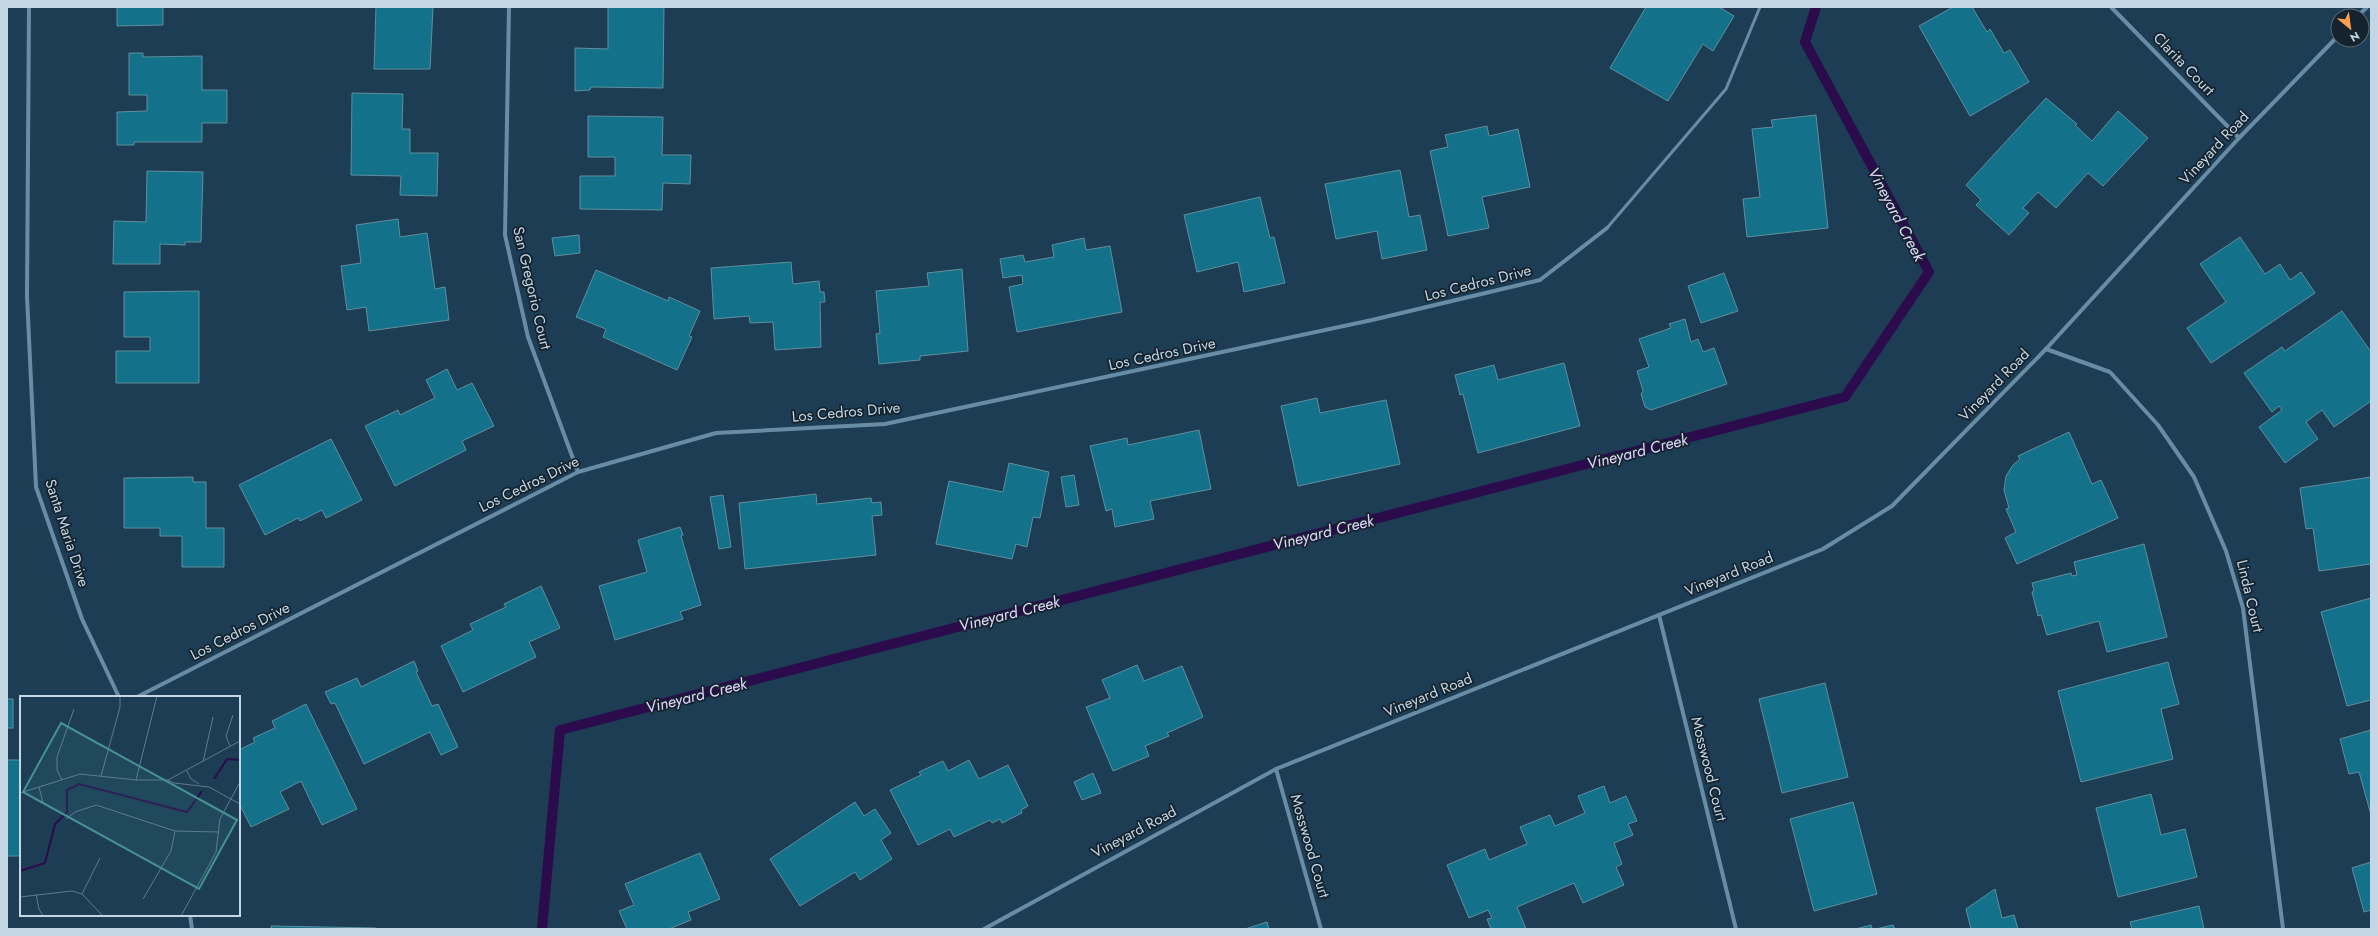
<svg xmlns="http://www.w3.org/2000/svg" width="2378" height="936" font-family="Jost,sans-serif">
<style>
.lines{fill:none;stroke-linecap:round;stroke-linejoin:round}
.stream{stroke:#2b0b4c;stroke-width:10}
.building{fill:#137189;stroke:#608f9e}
.service{stroke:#698ca5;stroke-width:3}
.minor{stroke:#698ca5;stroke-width:4}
.labels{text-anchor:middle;stroke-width:3.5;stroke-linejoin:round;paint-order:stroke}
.street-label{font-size:15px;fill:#c4d6e4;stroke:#14232d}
.water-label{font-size:16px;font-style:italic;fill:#e2d4fc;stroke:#14232d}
.inset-river{fill:none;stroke:#2b0b4c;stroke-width:2}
.inset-road{fill:none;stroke:#5f7a8e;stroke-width:1}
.view{fill:#459391;fill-opacity:0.15;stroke:#459391;stroke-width:2}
.inset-edge{fill:none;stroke:#c4d6e4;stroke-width:2}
</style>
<rect width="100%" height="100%" fill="#1c3d54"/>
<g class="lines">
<polyline class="stream" points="542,929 560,730 1845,397 1929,272 1805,42 1816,7"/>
</g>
<g class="building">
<polygon points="117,7 163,7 163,25 117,26"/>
<polygon points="376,7 433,7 430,69 374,69"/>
<polygon points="608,7 664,7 663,88 591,87 590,90 575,91 575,48 608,49"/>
<polygon points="1646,7 1719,7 1734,16 1713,51 1703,44 1668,101 1610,68"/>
<polygon points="1953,7 1972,7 1987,32 1990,29 2004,53 2010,50 2029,82 1970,116 1919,26"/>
<polygon points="129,53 143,53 143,57 202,56 202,90 227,90 227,123 202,123 202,142 134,142 134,145 117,145 117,112 147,111 147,95 129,95"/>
<polygon points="352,93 403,94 402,129 410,129 410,153 438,153 437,196 400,195 401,176 351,175"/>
<polygon points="2046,98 2077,124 2075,125 2092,141 2118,111 2148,138 2103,186 2088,173 2056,208 2038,192 2023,208 2029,213 2009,235 1976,205 1981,200 1966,185"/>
<polygon points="1816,115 1828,228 1747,237 1743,199 1760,197 1752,129 1773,127 1771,120"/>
<polygon points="588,116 663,117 662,155 691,155 690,184 663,183 662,210 580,209 580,176 615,176 615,157 588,157"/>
<polygon points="1487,126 1489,136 1518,129 1530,187 1482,197 1489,228 1448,236 1430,151 1448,147 1445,135"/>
<polygon points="1400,170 1409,217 1420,215 1427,250 1382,259 1377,231 1336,239 1325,184"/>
<polygon points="147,171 203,172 201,242 185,242 185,245 160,244 160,264 113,264 114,221 146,222"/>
<polygon points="1260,197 1270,238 1274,237 1285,283 1244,292 1238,262 1197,272 1184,215"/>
<polygon points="398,219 400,237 427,233 435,289 445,287 449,320 369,331 366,307 347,310 341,266 361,263 356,225"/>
<polygon points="579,235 580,253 555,256 552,238"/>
<polygon points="2240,237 2265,274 2280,264 2290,280 2301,272 2315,293 2211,363 2187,328 2226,302 2200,264"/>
<polygon points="1084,238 1086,250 1110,246 1122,312 1017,332 1009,287 1023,284 1022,275 1003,278 1000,259 1023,255 1025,262 1054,257 1052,245"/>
<polygon points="791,262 793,284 819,281 820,292 824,292 825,302 820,302 821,347 775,350 773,322 750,323 749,316 714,319 711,268"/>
<polygon points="962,269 968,351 920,356 920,360 879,364 876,334 880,333 876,291 929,286 927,273"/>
<polygon points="596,270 668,301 669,297 700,311 689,336 692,337 677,370 603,337 606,329 576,317"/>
<polygon points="1724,273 1738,311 1701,323 1688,286"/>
<polygon points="199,291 199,383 116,383 116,351 150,351 150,337 124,337 124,292"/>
<polygon points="2342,311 2371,352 2371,401 2334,427 2322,410 2306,422 2318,439 2285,463 2259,427 2282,410 2279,406 2272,412 2244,373 2282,347 2285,351"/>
<polygon points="1685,319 1691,342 1698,339 1703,352 1714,348 1727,384 1651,410 1645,407 1641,394 1643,391 1637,371 1649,367 1639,339 1671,328 1669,324"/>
<polygon points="1564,363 1580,426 1478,453 1463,394 1460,395 1455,375 1494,365 1498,380"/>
<polygon points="447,369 457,390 472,383 494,426 462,441 466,450 395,486 365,426 398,410 400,415 435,398 426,380"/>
<polygon points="1317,398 1320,413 1386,400 1400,464 1298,486 1281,406"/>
<polygon points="1199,430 1211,489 1150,501 1154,519 1115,527 1112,509 1106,511 1090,446 1127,438 1128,445"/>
<polygon points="2069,432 2092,484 2101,480 2118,518 2017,564 2005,538 2016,532 2006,509 2009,508 2004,490 2006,476 2013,465 2020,459 2018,456"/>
<polygon points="331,439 362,500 326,518 322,510 300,521 298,518 265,535 239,485"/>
<polygon points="1009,463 1049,472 1040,518 1033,517 1027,547 1016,544 1012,559 936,544 949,481 1003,492"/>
<polygon points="1074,475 1079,505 1066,507 1061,477"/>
<polygon points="193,477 193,482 206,482 206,528 224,528 224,567 182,567 182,536 160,536 160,528 124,528 124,478"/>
<polygon points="2371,477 2371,564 2319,571 2313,528 2306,529 2300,488"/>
<polygon points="816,494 817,504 871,498 872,503 881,502 882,515 872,516 876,555 745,569 739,503"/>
<polygon points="723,495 731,547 719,549 710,497"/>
<polygon points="680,527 683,535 681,536 701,605 680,612 683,619 615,640 599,586 647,572 638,540"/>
<polygon points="2144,544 2167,637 2107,652 2099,621 2047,635 2041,615 2038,616 2032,592 2034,591 2032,583 2071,573 2072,576 2077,575 2074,562"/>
<polygon points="541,586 560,628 529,642 536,657 463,692 441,646 473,630 470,624 506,607 504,604"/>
<polygon points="2371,598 2371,700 2347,706 2321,612"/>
<polygon points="414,661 418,671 416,672 432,706 438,704 458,747 441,755 430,732 364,764 335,703 331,704 325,692 357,678 361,687"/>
<polygon points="2168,662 2179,704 2161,709 2173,759 2081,782 2058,691"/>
<polygon points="1137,665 1144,681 1182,666 1203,717 1167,733 1169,736 1145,746 1149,756 1113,771 1086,707 1110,698 1102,680"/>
<polygon points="1825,683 1848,777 1782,793 1759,699"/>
<rect x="7" y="699" width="6" height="29"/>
<polygon points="306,704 357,809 322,825 301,781 280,792 289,809 251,827 239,803 239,750 255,742 253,738 275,728 272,721"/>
<polygon points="2371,730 2371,815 2359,772 2349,774 2340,739"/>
<rect x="7" y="760" width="14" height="96"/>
<polygon points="969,760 979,779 1008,765 1028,806 1021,810 1022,813 1002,823 1000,819 992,823 990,820 954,837 950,829 918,845 890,790 921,775 919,772 943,761 948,771"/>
<polygon points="1093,773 1101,793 1082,800 1074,782"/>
<polygon points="1604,786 1610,803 1626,796 1637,821 1628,824 1633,835 1614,843 1622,864 1616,867 1624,885 1583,903 1574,883 1517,907 1526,929 1491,929 1487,919 1492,918 1488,910 1469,918 1447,865 1485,849 1489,860 1527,844 1520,827 1550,815 1555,826 1585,813 1578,796"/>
<polygon points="2151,794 2161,835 2185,829 2197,877 2118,897 2096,808"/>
<polygon points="855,802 864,816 875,809 891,833 881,840 892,859 860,880 855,872 800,906 770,859"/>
<polygon points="1853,802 1877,894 1814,911 1790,819"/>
<polygon points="700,853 720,899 688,912 691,920 669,929 627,929 619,911 634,905 625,884"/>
<polygon points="2371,862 2371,910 2364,912 2352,868"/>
<polygon points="1995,889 2002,918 2014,915 2018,929 1971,929 1966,909"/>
<polygon points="2199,906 2204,929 2132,929 2130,922"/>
<polygon points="1267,922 1269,929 1245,929"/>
<polygon points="1871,925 1872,929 1856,929"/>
<polygon points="1893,925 1895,929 1876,929"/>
<polygon points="271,926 376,928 375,929 271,929"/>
</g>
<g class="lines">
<polyline class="service" points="1607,228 1726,89 1760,7"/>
<g class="minor">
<polyline points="29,7 27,296 36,487 82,619 119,697"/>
<polyline points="509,7 505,235 528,337 578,472"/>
<polyline points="2111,7 2239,138"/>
<polyline points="2358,16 2367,7"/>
<polyline points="2046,349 2110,372 2158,425 2194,477 2226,551 2243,608 2283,929"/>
<polyline points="1659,615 1736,929"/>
<polyline points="137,697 578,472 716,433 885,424 1372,320 1540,280 1607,228"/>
<polyline points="1276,769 1321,929"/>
<polyline points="190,915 192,929"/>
<polyline points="984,929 1276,769 1823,549 1892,506 2046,349 2239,138 2338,36"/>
</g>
</g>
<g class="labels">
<g class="street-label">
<text transform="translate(2184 64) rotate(46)" y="5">Clarita Court</text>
<text transform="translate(2214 148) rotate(-47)" y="5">Vineyard Road</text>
<text transform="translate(1478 283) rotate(-14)" y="5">Los Cedros Drive</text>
<text transform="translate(532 288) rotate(77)" y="5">San Gregorio Court</text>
<text transform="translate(1162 354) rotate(-12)" y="5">Los Cedros Drive</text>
<text transform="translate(1994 385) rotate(-46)" y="5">Vineyard Road</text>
<text transform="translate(846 412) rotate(-5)" y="5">Los Cedros Drive</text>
<text transform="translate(529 484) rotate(-26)" y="5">Los Cedros Drive</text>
<text transform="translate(67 533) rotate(72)" y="5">Santa Maria Drive</text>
<text transform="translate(1729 574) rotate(-22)" y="5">Vineyard Road</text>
<text transform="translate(2250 596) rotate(77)" y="5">Linda Court</text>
<text transform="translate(240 631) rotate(-27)" y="5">Los Cedros Drive</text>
<text transform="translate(1428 695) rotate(-22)" y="5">Vineyard Road</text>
<text transform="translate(1709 769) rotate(76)" y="5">Mosswood Court</text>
<text transform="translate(1134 832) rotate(-28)" y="5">Vineyard Road</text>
<text transform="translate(1310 846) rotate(74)" y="5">Mosswood Court</text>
</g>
<g class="water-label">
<text transform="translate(1897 214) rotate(62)" y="6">Vineyard Creek</text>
<text transform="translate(1637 451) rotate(-14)" y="6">Vineyard Creek</text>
<text transform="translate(1323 532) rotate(-14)" y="6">Vineyard Creek</text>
<text transform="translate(1009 613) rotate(-14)" y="6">Vineyard Creek</text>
<text transform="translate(696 695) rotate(-14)" y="6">Vineyard Creek</text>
</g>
</g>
<g transform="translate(20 696)">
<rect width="220" height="220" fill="#1c3d54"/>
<path class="inset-river" d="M194,83L207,63L220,64M0,175L25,167L35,128L47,116V94L59,88L167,116L182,95"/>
<path class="inset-road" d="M210,50L206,40L213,19M183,66L193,21M167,75L171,83L179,88M81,80L100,11V0M42,84L37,74V61L54,13M116,84L137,0M148,84L154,87L189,91L220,108M19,91L23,107M0,97L60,78L116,84H148L220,45M46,123L55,116L76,109L155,135L198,136M16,198L19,213L23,220M62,198L80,162M0,201L52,195L62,198L83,220M123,203L151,155L155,135M161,220L196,156L200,123L220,86"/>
<path class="view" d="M41,27L217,124L179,193L3,96Z"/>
<rect width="220" height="220" class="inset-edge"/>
</g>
<rect width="2378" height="936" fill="none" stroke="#c4d6e4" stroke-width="16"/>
<g transform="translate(2350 28) rotate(151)"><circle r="19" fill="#14232d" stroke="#5a6b76"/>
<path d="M0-3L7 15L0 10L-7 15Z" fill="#f99f4d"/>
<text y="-6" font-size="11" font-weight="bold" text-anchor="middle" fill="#c4d6e4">N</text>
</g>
</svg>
